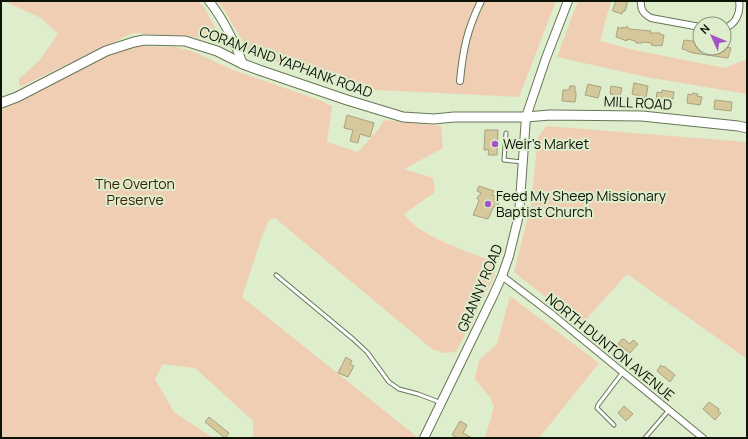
<svg xmlns="http://www.w3.org/2000/svg" width="748" height="439" font-family="Manrope,sans-serif">
<style>
.green{fill:#f0ceb4}
.building{fill:#d5c89a;stroke:#aaa17f}
.lines{fill:none;stroke-linecap:round;stroke-linejoin:round}
.service-casing{stroke:#677557;stroke-width:5}
.minor-casing{stroke:#677557;stroke-width:8}
.tertiary-casing{stroke:#677557;stroke-width:10}
.secondary-casing{stroke:#677557;stroke-width:11}
.service{stroke:#fff;stroke-width:3}
.minor{stroke:#fff;stroke-width:6}
.tertiary{stroke:#fff;stroke-width:8}
.secondary{stroke:#fff;stroke-width:9}
.poi-dot{fill:#a455c5;stroke:#deeecc;stroke-width:1.5}
.labels{text-anchor:middle;stroke-width:4;stroke-linejoin:round;paint-order:stroke}
.street-label{font-size:14px;fill:#0e1308;stroke:#deeecc}
.poi-label{font-size:14px;fill:#0e1308;stroke:#deeecc;text-anchor:start}
.park-label{font-size:14px;fill:#3d2209;stroke:#deeecc}
</style>
<rect width="100%" height="100%" fill="#deeecc"/>
<g class="green">
<polygon points="4,1 198,1 204,7 218,33 210,39 193,37 133,33 20,87 19,79 40,60 58,34 41,18"/>
<polygon points="217,1 556,1 519,97 376,90 251,55 223,8"/>
<polygon points="578,1 611,1 600,41 634,50 725,68 747,59 747,94 646,77 557,57"/>
<path d="M132,46L175,47L192,51L233,70L325,102V103L332,106L327,142L358,152L378,130L384,120L441,126L443,148L404,169L433,178L435,192L404,214C420,237 467,251 494,262L495,275L456,352L444,353L432,349L275,218L269,220L262,236L242,297L416,436L415,438H253V421L195,368L163,364L155,379L174,412L213,438H1V109L20,101L94,60Z"/>
<polygon points="546,126 747,142 747,359 627,274 581,325 514,272 531,205 538,137"/>
<polygon points="510,296 599,363 539,438 485,438 494,407 490,397 475,379 479,360 497,344"/>
</g>
<g class="building">
<polygon points="616,1 628,1 625,11 623,11 622,14 613,11 613,9"/>
<polygon points="627,26 629,29 651,31 650,33 660,33 661,35 664,35 662,46 658,45 657,46 651,45 652,43 642,42 642,43 636,43 636,41 627,39 627,41 616,37 618,27 622,29 622,27 626,28"/>
<polygon points="684,40 700,42 700,48 724,48 724,46 731,48 728,58 693,53 687,51 687,50 682,49"/>
<polygon points="634,83 648,86 646,98 632,94"/>
<polygon points="588,84 601,87 598,98 585,95"/>
<polygon points="570,86 575,86 575,92 576,92 576,96 575,102 562,101 563,90 569,90"/>
<polygon points="611,86 622,88 620,96 610,94"/>
<polygon points="662,90 674,92 673,99 666,98 666,102 656,101 657,92 662,93"/>
<polygon points="693,93 698,94 697,96 702,97 700,105 687,103 688,94 692,95"/>
<polygon points="715,100 732,102 731,111 714,109"/>
<polygon points="347,115 374,123 370,137 360,134 358,143 350,141 353,130 344,128"/>
<polygon points="485,130 498,130 497,155 488,155 489,150 484,150"/>
<polygon points="479,186 494,191 492,195 498,197 496,201 499,202 497,207 494,206 488,219 473,215 479,201 477,198 481,193 477,191"/>
<polygon points="622,339 623,340 624,339 630,344 633,340 638,344 630,353 618,344"/>
<polygon points="346,357 352,361 350,364 354,366 348,377 338,373"/>
<polygon points="661,365 663,367 664,366 675,375 670,382 657,371"/>
<polygon points="709,402 719,409 718,411 721,413 715,420 703,409"/>
<polygon points="624,406 633,414 626,421 618,413"/>
<polygon points="209,417 229,433 225,438 205,422"/>
<polygon points="460,421 467,425 463,433 472,438 458,438 452,435"/>
</g>
<g class="lines">
<defs>
<g id="service">
<polyline points="506,133 504,160 523,162"/>
<polyline points="276,275 353,339 367,352 389,382 399,389 418,394 439,402"/>
<polyline points="614,425 597,408 598,405 623,372"/>
<polyline points="645,438 669,410"/>
</g>
<g id="minor">
<path d="M641,1C640,10 644,14 651,18L700,27"/>
<path d="M724,28C736,25 741,12 739,1"/>
<path d="M460,81C463,49 467,30 481,1"/>
<polyline points="502,276 553,315 703,438"/>
</g>
<g id="tertiary">
<path d="M209,1C224,20 234,41 243,64"/>
<polyline points="424,438 493,296 502,276 509,256 519,215 526,117 546,58 568,1"/>
</g>
<polyline id="secondary" points="1,103 17,97 106,51 134,42 144,40 185,41 217,51 243,64 259,70 347,100 403,117 434,119 454,117 526,117 550,115 642,116 738,126 747,128"/>
</defs>
<use href="#service" class="service-casing"/>
<use href="#minor" class="minor-casing"/>
<use href="#tertiary" class="tertiary-casing"/>
<use href="#secondary" class="secondary-casing"/>
<use href="#service" class="service"/>
<use href="#minor" class="minor"/>
<use href="#tertiary" class="tertiary"/>
<use href="#secondary" class="secondary"/>
</g>
<g class="poi-dot">
<circle cx="495" cy="144" r="4"/>
<circle cx="488" cy="204" r="4"/>
</g>
<g class="labels">
<g class="street-label">
<text transform="translate(286 62) rotate(20)" y="5">CORAM AND YAPHANK ROAD</text>
<text transform="translate(638 103) rotate(3)" y="5">MILL ROAD</text>
<text transform="translate(480 288) rotate(-67)" y="5">GRANNY ROAD</text>
<text transform="translate(610 347) rotate(39)" y="5">NORTH DUNTON AVENUE</text>
</g>
<g class="poi-label">
<text x="503" y="149">Weir's Market</text>
<text x="496" y="201">Feed My Sheep Missionary<tspan x="496" dy="16">Baptist Church</tspan></text>
</g>
<g class="park-label">
<text x="135" y="189">The Overton<tspan x="135" dy="16">Preserve</tspan></text>
</g>
</g>
<rect width="748" height="439" fill="none" stroke="#0e1308" stroke-width="4"/>
<g transform="translate(712 36) rotate(314)"><circle r="19" fill="#deeecc" stroke="#8b967e"/>
<path d="M0-3L7 15L0 10L-7 15Z" fill="#a455c5"/>
<text y="-6" font-size="11" font-weight="bold" text-anchor="middle" fill="#0e1308">N</text>
</g>
</svg>
